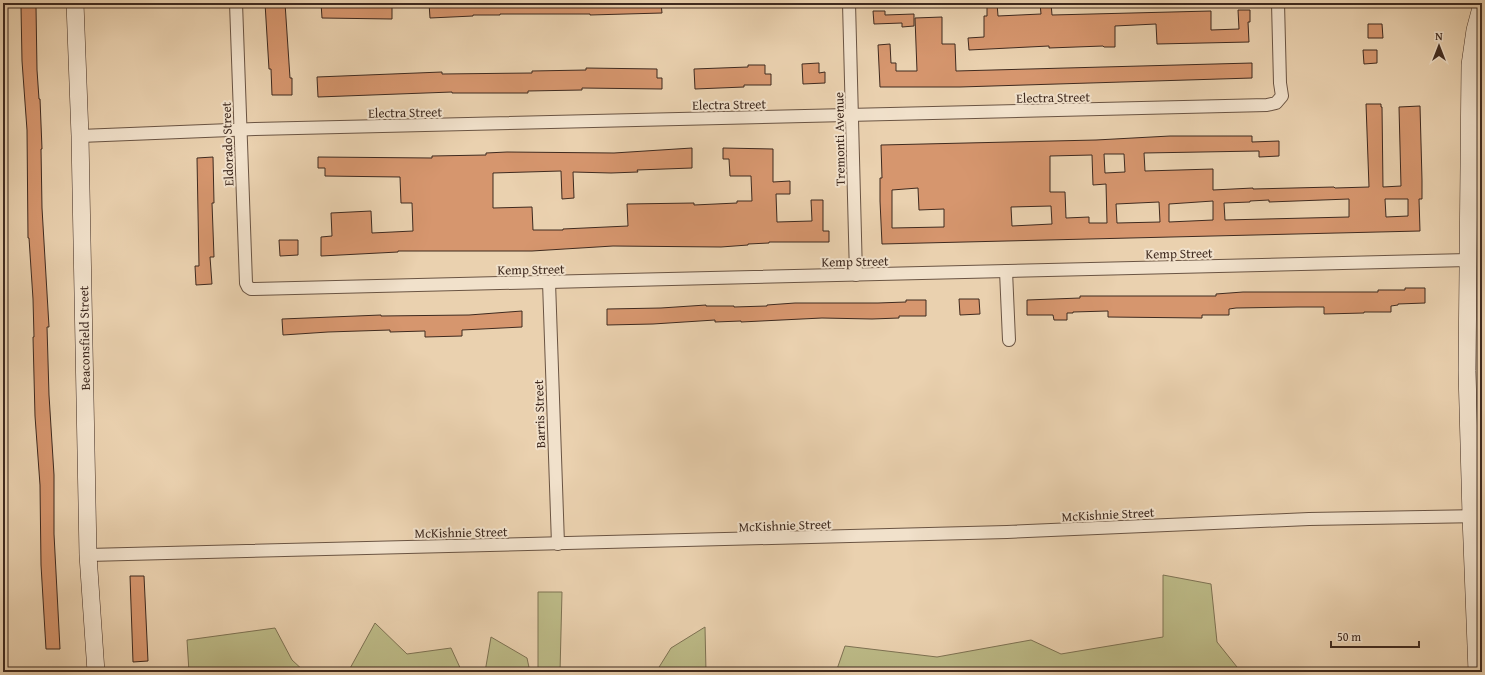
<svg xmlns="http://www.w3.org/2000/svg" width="1485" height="675" font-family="'Gentium Book Plus',serif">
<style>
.green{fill:#bcba87;stroke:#7e7253}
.building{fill:#d6966e;stroke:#3f2a1f;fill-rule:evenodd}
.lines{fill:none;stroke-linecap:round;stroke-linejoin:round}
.lane-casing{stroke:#6a5443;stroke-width:8}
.street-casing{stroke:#6a5443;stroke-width:14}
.secondary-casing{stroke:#3f2a1f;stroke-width:18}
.lane{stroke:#f1e1cb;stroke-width:6}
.street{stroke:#f1e1cb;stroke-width:12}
.secondary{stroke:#f1e1cb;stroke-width:17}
.labels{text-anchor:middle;stroke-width:4;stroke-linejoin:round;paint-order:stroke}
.street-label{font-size:13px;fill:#3f2a1f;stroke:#f1e1cb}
</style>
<rect width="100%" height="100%" fill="#ead1af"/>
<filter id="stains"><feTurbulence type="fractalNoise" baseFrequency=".005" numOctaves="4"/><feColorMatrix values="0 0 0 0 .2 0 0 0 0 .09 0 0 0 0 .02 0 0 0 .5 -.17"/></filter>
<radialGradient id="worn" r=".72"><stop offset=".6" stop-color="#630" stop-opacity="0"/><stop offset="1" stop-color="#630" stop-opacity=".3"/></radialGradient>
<g class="green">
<polygon points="1163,575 1211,584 1217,642 1241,672 836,672 845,646 937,657 1031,640 1061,654 1163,637"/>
<polygon points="538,592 562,592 560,672 538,672"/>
<polygon points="375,623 407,654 451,648 462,672 348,672"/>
<polygon points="705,627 706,672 656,672 671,648"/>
<polygon points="275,628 292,660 305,672 189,672 187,640"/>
<polygon points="491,637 527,658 530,672 485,672"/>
</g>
<g class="building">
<polygon points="265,3 285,3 290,78 292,78 292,95 272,95 271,69 269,69"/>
<polygon points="321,3 392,3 392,19 322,18"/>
<polygon points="429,3 661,3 662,13 590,15 590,14 500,14 500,15 473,15 473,16 430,18"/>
<polygon points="987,3 997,3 998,16 1041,14 1040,3 1051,3 1052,15 1211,11 1211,30 1239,29 1238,10 1250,10 1250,22 1248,22 1249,42 1157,44 1156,24 1115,26 1115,47 1104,47 1103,46 1049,48 1049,46 969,50 968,38 984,37 984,16 987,16"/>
<polygon points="21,7 36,7 37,70 39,99 40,99 42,149 41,149 42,208 49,327 47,327 49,395 54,475 54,534 60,649 46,649 41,565 40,485 35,416 33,337 34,337 33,299 29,238 28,238 27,130 22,61"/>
<polygon points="873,11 885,11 885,15 914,14 914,26 902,27 902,23 874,24"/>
<polygon points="942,17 942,44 955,44 956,71 1252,63 1252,78 960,87 880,87 878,45 890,44 891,63 896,63 896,71 917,71 915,18"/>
<polygon points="1368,24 1382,24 1383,38 1368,38"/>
<polygon points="1363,50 1377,50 1377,63 1364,64"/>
<polygon points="819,63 819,73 825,72 825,83 803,84 802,64"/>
<polygon points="748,65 765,65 765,74 771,74 771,85 744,85 744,87 695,89 694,69 748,67"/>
<polygon points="586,68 657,69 657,78 662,78 662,89 582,88 582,90 528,91 528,93 452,93 452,92 318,97 317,77 442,72 442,74 532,73 532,71 586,70"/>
<path d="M1366,104H1381V107H1382L1383,187L1401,186L1399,107L1420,106L1422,180V199H1419L1420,231L882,244L880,201V178H882L881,145L1096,140L1170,136H1252V142L1279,141V156L1259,157V151L1144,153L1145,171L1213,169V190L1253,188V189L1334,187L1335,188L1369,187ZM1104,154H1124L1125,172L1105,173ZM1092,155L1093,185L1106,184L1107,223H1089V217L1066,218L1065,192H1050V156ZM918,188L919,210L944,209V227L892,228V190ZM1349,199V217L1225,220L1224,203L1250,202V201L1269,200V202ZM1385,199H1408V216L1386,217ZM1213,201V220L1169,222V204ZM1159,202L1160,222L1117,223L1116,204ZM1051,206L1052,224L1012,226L1011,207Z"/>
<polygon points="692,148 692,168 637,170 638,172 611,173 573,172 574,198 562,199 561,171 493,173 493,208 532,207 533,230 563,230 563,229 628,226 627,204 694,203 694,205 737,203 737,201 752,201 751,176 730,176 729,159 723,159 723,148 773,149 773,182 790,181 790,194 776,194 777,222 812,221 811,200 823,200 823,231 829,231 829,242 769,242 769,243 748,244 748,245 721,247 613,246 532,251 398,251 398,252 321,256 321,237 332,236 331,213 371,211 372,233 413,231 412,203 401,203 400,177 325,176 325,168 318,168 318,157 432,158 432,156 486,155 486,153 507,152 614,153"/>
<polygon points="213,157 214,203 212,203 214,257 210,257 212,284 196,285 195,266 199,266 197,158"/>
<polygon points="279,240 298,240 298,255 280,256"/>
<polygon points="1405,288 1425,288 1425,303 1398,304 1398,305 1391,306 1391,312 1364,312 1364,313 1324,314 1324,307 1297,307 1236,308 1229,309 1229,315 1202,315 1202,318 1108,317 1108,311 1073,312 1073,313 1067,313 1067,320 1054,320 1053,315 1027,315 1027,300 1080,298 1080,296 1216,296 1216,294 1243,292 1378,292 1378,290 1405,290"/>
<polygon points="959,299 979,299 980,314 960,315"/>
<polygon points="906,300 926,300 926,316 899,316 899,318 872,319 822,318 741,322 741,321 715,322 715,320 653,324 607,325 607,309 661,308 706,305 706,306 734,306 734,307 767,306 767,305 795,303 878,303 906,302"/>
<polygon points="522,311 522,327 462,330 462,336 425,337 425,331 390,332 390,330 328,332 283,335 282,319 381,315 381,316 469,315"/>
<polygon points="130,576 144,576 148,661 133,662"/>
</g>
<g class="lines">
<defs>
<polyline id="lane" points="1471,139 1482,139"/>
<g id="street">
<polyline points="236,3 246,283 248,287 251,289 1468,260"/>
<polyline points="849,3 856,275"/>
<polyline points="80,136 255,129 1267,105 1276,103 1282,96 1280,83 1278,3"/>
<polyline points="1006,271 1009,340"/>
<polyline points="549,282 558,544"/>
<polyline points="88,555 1007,532 1309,519 1482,516"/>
</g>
<g id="secondary">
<polyline points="75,3 80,136 88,555 96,672"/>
<polyline points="1477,672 1471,516 1467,371 1470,65 1475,30 1482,4"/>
</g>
</defs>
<use href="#lane" class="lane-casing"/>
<use href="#street" class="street-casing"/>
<use href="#secondary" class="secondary-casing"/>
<use href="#lane" class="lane"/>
<use href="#street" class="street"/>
<use href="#secondary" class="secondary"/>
</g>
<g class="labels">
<g class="street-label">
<text transform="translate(1053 97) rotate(-1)" y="5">Electra Street</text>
<text transform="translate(729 104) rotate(-1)" y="5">Electra Street</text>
<text transform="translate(405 112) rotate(-1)" y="5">Electra Street</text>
<text transform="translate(839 139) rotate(-91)" y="5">Tremonti Avenue</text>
<text transform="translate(227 144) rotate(-92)" y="5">Eldorado Street</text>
<text transform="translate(1179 253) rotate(-1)" y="5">Kemp Street</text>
<text transform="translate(855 261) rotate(-1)" y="5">Kemp Street</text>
<text transform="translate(531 269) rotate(-1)" y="5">Kemp Street</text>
<text transform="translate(84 338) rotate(-91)" y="5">Beaconsfield Street</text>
<text transform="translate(539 414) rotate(-92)" y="5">Barris Street</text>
<text transform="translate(1108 514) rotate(-3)" y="5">McKishnie Street</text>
<text transform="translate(785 525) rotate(-2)" y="5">McKishnie Street</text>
<text transform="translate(461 532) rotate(-1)" y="5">McKishnie Street</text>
</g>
</g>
<rect width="1485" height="675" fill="none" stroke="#ead1af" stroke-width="16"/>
<rect x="4" y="4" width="1477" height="667" fill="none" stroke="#3f2a1f" stroke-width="2"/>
<rect x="8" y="8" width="1469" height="659" fill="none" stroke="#3f2a1f"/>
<g transform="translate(1439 46)" stroke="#f1e1cb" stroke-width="3" paint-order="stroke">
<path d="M0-3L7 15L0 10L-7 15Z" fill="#3f2a1f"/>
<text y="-6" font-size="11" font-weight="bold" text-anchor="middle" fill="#3f2a1f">N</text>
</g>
<path d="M1331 641v6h88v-6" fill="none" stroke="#3f2a1f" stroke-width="2"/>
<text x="1337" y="641" font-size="12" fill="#3f2a1f" stroke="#f1e1cb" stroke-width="3" paint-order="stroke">50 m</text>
<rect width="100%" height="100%" filter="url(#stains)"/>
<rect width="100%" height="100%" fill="url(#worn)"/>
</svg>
